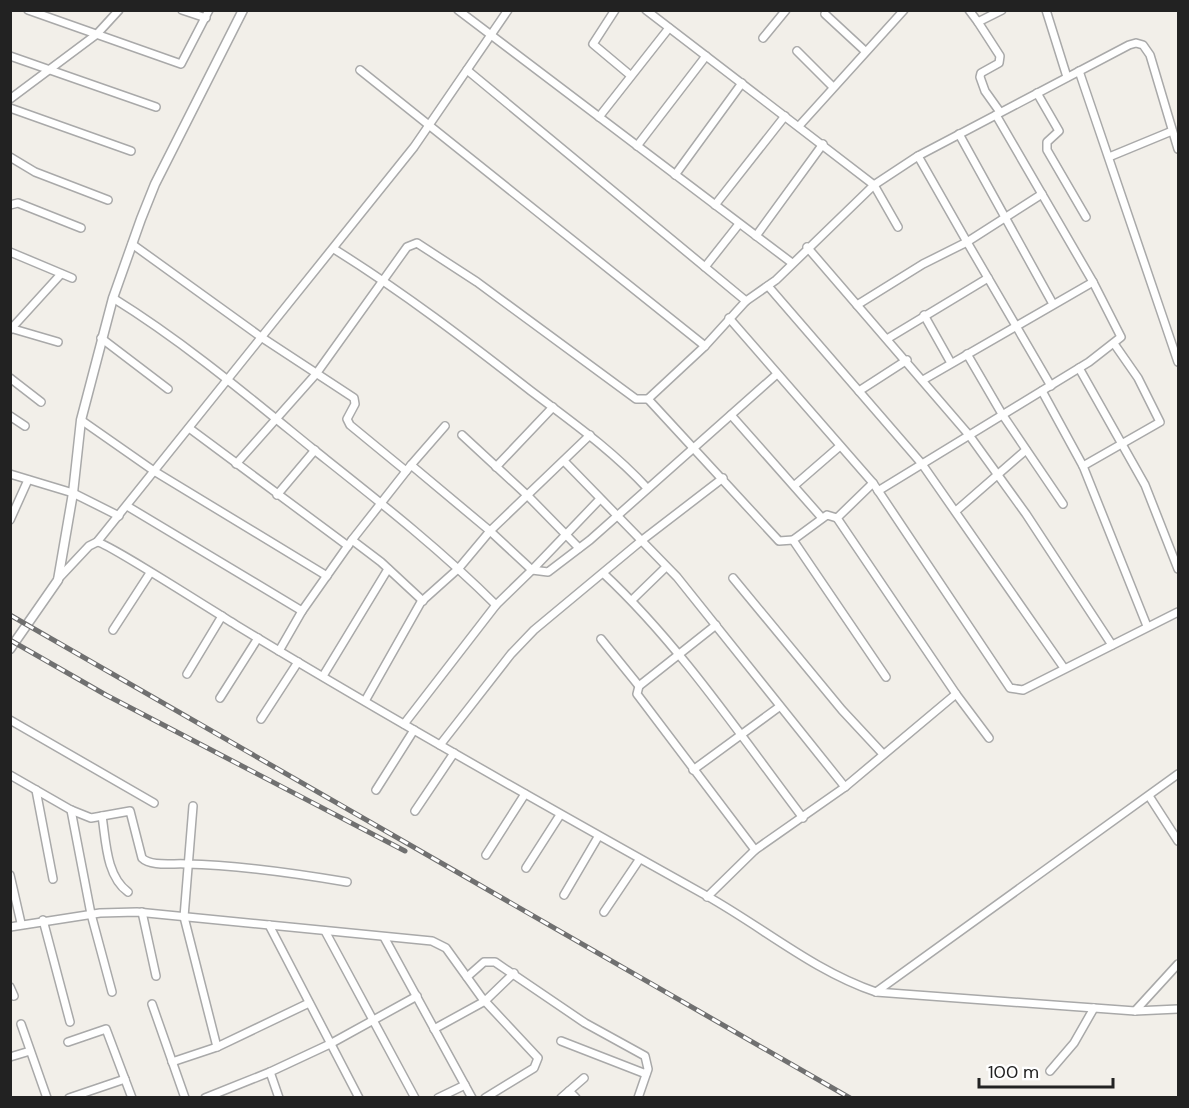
<svg xmlns="http://www.w3.org/2000/svg" width="1189" height="1108" font-family="'DM Sans',sans-serif">
<style>
.lines{fill:none;stroke-linecap:round;stroke-linejoin:round}
.minor-casing{stroke:#a9a9a9;stroke-width:10}
.tertiary-casing{stroke:#a9a9a9;stroke-width:11}
.minor{stroke:#fff;stroke-width:7}
.tertiary{stroke:#fff;stroke-width:8}
.rail-casing{stroke:#707070;stroke-width:5}
.rail{stroke:#fff;stroke-width:3;stroke-dasharray:9;stroke-linecap:butt}
</style>
<rect width="100%" height="100%" fill="#f2efe9"/>
<g class="lines">
<defs>
<g id="minor">
<polyline points="28,10 181,64 209,10"/>
<polyline points="182,10 206,18"/>
<polyline points="458,10 792,263"/>
<polyline points="615,10 593,44 630,75"/>
<polyline points="646,10 874,185 898,227"/>
<polyline points="969,10 978,22 1002,10"/>
<polyline points="1046,10 1067,77"/>
<polyline points="825,14 865,51"/>
<polyline points="978,22 1000,56 999,63 981,73 980,77 985,91 1000,112"/>
<polyline points="763,38 786,10"/>
<polyline points="797,51 832,86"/>
<polyline points="10,56 156,107"/>
<polyline points="360,70 705,346"/>
<polyline points="467,70 746,301"/>
<polyline points="1079,71 1178,362"/>
<polyline points="1037,93 1059,131 1047,142 1047,150 1086,217"/>
<polyline points="10,99 97,34 119,10"/>
<polyline points="10,108 131,151"/>
<polyline points="599,117 669,28"/>
<polyline points="799,126 904,10"/>
<polyline points="959,134 1053,304"/>
<polyline points="637,146 706,56"/>
<polyline points="10,157 35,172 108,200"/>
<polyline points="1109,157 1172,131"/>
<polyline points="675,175 742,83"/>
<polyline points="1042,194 967,242 1051,386"/>
<polyline points="10,205 18,203 81,228"/>
<polyline points="715,205 785,116"/>
<polyline points="756,236 823,144"/>
<polyline points="132,244 261,337 354,398 355,404 347,419 350,425 406,471"/>
<polyline points="807,247 969,435 1026,514 1112,645"/>
<path d="M334,249C403,292 467,341 531,391C572,422 612,450 647,488"/>
<polyline points="10,252 72,278"/>
<polyline points="705,267 739,224"/>
<polyline points="768,286 922,464 1064,668"/>
<path d="M113,298C184,342 248,396 313,449C376,499 439,548 496,605"/>
<polyline points="857,305 923,264 967,242 918,156"/>
<polyline points="924,315 951,363"/>
<polyline points="729,318 873,483 1010,688 1023,690 1178,612"/>
<polyline points="10,328 58,342"/>
<polyline points="10,330 61,274"/>
<polyline points="101,338 168,389"/>
<polyline points="887,339 988,278"/>
<polyline points="967,354 1002,414 1063,504"/>
<polyline points="1079,368 1145,485 1178,569"/>
<polyline points="10,378 41,402"/>
<polyline points="923,380 1093,282"/>
<polyline points="859,391 907,360"/>
<polyline points="1042,391 1083,466 1147,626"/>
<polyline points="648,399 705,346 746,301 776,280 874,185 918,156 1129,45 1136,43 1143,45 1150,55 1178,149"/>
<polyline points="731,415 822,518"/>
<polyline points="10,416 25,426"/>
<polyline points="81,420 154,471 327,576"/>
<polyline points="189,428 348,546"/>
<polyline points="462,435 528,496 579,548"/>
<polyline points="564,461 677,577 845,787"/>
<polyline points="236,464 316,374 407,247 417,243 477,282 636,399 648,399 779,541 793,540"/>
<polyline points="411,465 445,426"/>
<polyline points="1083,466 1160,422 1138,378 1115,345"/>
<polyline points="496,467 553,407"/>
<polyline points="10,474 73,493 119,516"/>
<polyline points="873,483 837,518 956,694 989,738"/>
<polyline points="795,485 840,446"/>
<polyline points="878,491 1089,362 1121,337 1093,282 996,115"/>
<polyline points="277,495 315,450"/>
<polyline points="600,499 532,570 548,572 590,540 777,374"/>
<polyline points="127,506 302,611 352,540 411,465 490,531 532,570 496,605 404,724"/>
<polyline points="956,511 1026,450"/>
<polyline points="837,518 827,515 793,540 886,677"/>
<polyline points="10,520 28,480"/>
<polyline points="352,540 381,562 423,601"/>
<path d="M97,542C106,542 218,614 236,625C391,719 549,808 707,896C764,928 814,971 876,992L1135,1011L1178,1009"/>
<path d="M604,574C680,645 740,735 803,818"/>
<polyline points="733,578 842,710 883,754"/>
<polyline points="58,579 89,546 97,542 414,147 508,10"/>
<polyline points="632,600 666,567"/>
<polyline points="716,625 639,686 637,694 755,850"/>
<polyline points="113,630 150,573"/>
<polyline points="601,639 639,686"/>
<polyline points="279,651 302,611"/>
<polyline points="187,674 222,616"/>
<polyline points="323,676 388,569"/>
<polyline points="220,698 258,638"/>
<polyline points="365,701 421,602 459,568 490,531 590,435"/>
<polyline points="261,719 298,662"/>
<polyline points="10,720 154,803"/>
<polyline points="440,745 511,654 534,630 641,541 723,478"/>
<polyline points="693,770 779,707"/>
<path d="M10,775L71,810L91,818L130,811L142,858C151,867 174,863 186,864C240,865 294,873 347,882"/>
<polyline points="36,790 53,879"/>
<polyline points="376,790 414,730"/>
<polyline points="1149,796 1178,841"/>
<polyline points="193,806 184,917 217,1047 309,1003"/>
<polyline points="71,810 91,914 112,992"/>
<polyline points="415,811 454,753"/>
<path d="M102,816C106,841 106,876 128,892"/>
<polyline points="486,855 525,794"/>
<polyline points="526,868 560,815"/>
<polyline points="10,875 21,923"/>
<polyline points="564,895 598,837"/>
<polyline points="707,897 755,850 845,787 956,694"/>
<polyline points="142,912 156,976"/>
<polyline points="604,912 639,860"/>
<polyline points="43,920 70,1022"/>
<polyline points="269,925 359,1098"/>
<polyline points="10,927 100,913 137,912 432,941 446,948 482,998 538,1058 534,1068 485,1098"/>
<polyline points="325,931 415,1098"/>
<polyline points="384,937 472,1098"/>
<polyline points="467,977 484,962 495,962 585,1023 645,1056 648,1069 638,1098"/>
<polyline points="10,987 14,996"/>
<polyline points="876,992 1178,774"/>
<polyline points="152,1004 185,1098"/>
<polyline points="1135,1011 1178,964"/>
<polyline points="21,1024 47,1098"/>
<polyline points="434,1029 485,1001 514,973"/>
<polyline points="561,1041 646,1074"/>
<polyline points="68,1042 106,1029 132,1098"/>
<polyline points="10,1057 30,1051"/>
<polyline points="172,1062 217,1047"/>
<polyline points="1050,1071 1074,1043 1094,1008"/>
<polyline points="69,1098 125,1079"/>
<polyline points="205,1098 270,1072"/>
<polyline points="279,1098 270,1072 330,1044 417,996"/>
<polyline points="438,1098 465,1085"/>
<polyline points="561,1098 569,1091"/>
<polyline points="576,1098 569,1091 584,1078"/>
</g>
<polyline id="tertiary" points="10,649 58,580 73,493 81,420 113,298 141,219 155,184 243,10"/>
</defs>
<use href="#minor" class="minor-casing"/>
<use href="#tertiary" class="tertiary-casing"/>
<use href="#minor" class="minor"/>
<use href="#tertiary" class="tertiary"/>
<defs>
<g id="rail">
<polyline points="10,615 850,1098"/>
<polyline points="10,640 106,695 405,851"/>
</g>
</defs>
<use href="#rail" class="rail-casing"/>
<use href="#rail" class="rail"/>
</g>
<rect width="1189" height="1108" fill="none" stroke="#222222" stroke-width="24"/>
<path d="M979 1078v9h134v-9" fill="none" stroke="#222222" stroke-width="3"/>
<text x="988" y="1078" font-size="18" fill="#222222" stroke="#ffffff" stroke-width="4.5" paint-order="stroke">100 m</text>
</svg>
